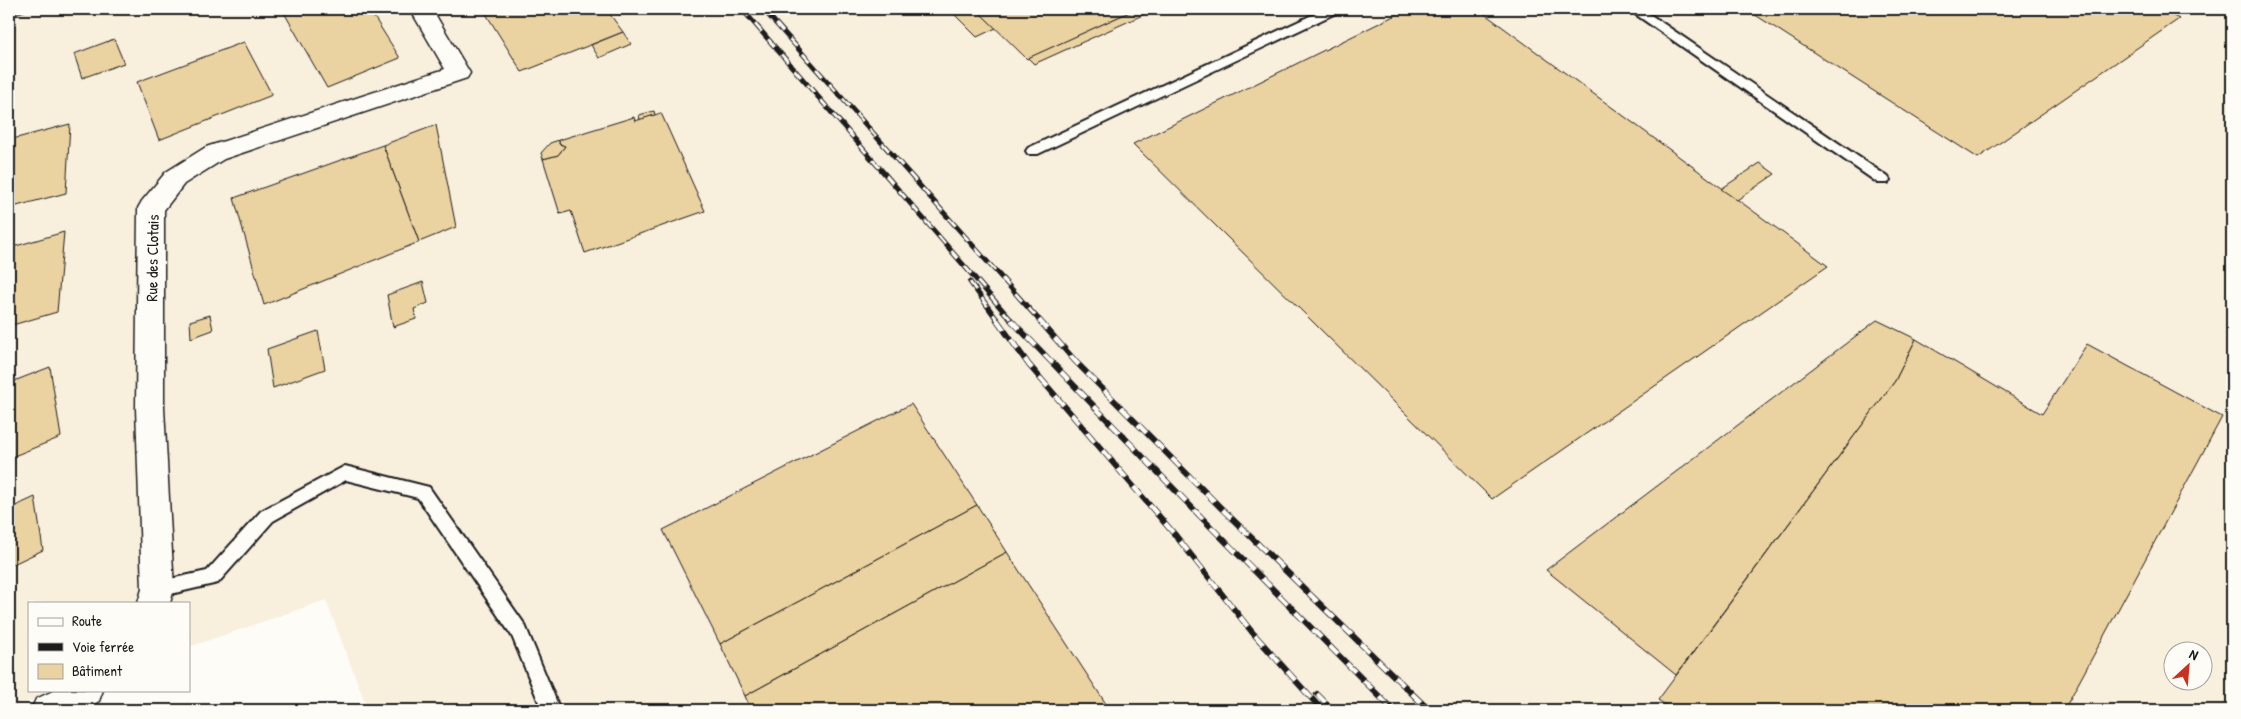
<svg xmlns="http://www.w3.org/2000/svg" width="2241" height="719" font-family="'Patrick Hand',sans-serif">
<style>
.built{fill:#f8efdd;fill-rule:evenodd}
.building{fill:#ebd2a1;stroke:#1c1c1c}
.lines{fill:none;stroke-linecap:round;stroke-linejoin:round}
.service-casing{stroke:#1c1c1c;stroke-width:4}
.minor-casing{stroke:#1c1c1c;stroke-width:3}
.service{fill:#fdfcf7;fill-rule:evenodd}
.minor{fill:#fdfcf7;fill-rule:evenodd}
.rail-far1-casing{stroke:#1c1c1c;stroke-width:5}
.rail-casing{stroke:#1c1c1c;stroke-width:6}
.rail-far1{stroke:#fdfcf7;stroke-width:3;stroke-dasharray:10;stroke-linecap:butt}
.rail{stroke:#fdfcf7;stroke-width:4.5;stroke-dasharray:12;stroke-linecap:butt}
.labels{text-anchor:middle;stroke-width:4.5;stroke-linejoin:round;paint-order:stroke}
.street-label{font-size:16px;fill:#1c1c1c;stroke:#fdfcf7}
</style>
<rect width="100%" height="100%" fill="#fdfcf7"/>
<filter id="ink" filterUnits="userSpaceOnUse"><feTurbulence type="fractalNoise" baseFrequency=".02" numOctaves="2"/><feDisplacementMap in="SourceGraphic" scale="10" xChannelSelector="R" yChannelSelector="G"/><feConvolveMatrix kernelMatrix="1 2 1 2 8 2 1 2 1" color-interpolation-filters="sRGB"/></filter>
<g filter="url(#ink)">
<path class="built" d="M9,9H2232V710H368L326,600L189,647V603H29V690H62L9,708ZM2174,652H2204V682H2174Z"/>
<g class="building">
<polygon points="9,9 31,9 9,16"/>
<polygon points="282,9 369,9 400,58 327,88"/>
<polygon points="483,9 606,9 623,32 522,72"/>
<polygon points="949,9 976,9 996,28 977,37"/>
<polygon points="976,9 1136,9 1027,59"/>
<polygon points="1136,9 1156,9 1034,64 1028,58"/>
<polygon points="1408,9 1478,9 1828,266 1492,499 1133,144"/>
<polygon points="1746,9 2160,9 2179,19 1978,158"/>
<polygon points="623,32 631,44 599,58 591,45"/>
<polygon points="114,39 124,63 82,78 74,54"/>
<polygon points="244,42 272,95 159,140 137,82"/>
<polygon points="654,111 655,115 640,120 639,115"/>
<polygon points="661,113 705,211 585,253 571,211 560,214 543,159 558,155 565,146 559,144 559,140 634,117 635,121"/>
<polygon points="70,124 66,193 9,208 9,140"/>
<polygon points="436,125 456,227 419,242 383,145"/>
<polygon points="559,140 559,144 565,146 558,155 543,159 541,153 550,143"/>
<polygon points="383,145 419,242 264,305 234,198"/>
<polygon points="1760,163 1775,174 1737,200 1721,189"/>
<polygon points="64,232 57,312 9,326 9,248"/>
<polygon points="423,282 428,303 414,309 416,319 393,327 387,295"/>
<polygon points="210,315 213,330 191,338 190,321"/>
<polygon points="1877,320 1916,339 1895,381 1676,675 1546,570"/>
<polygon points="318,331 325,369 273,388 267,349"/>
<polygon points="1916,339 2042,414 2087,344 2222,417 2064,710 1673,710 1658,700 1895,381"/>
<polygon points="50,367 61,437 9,458 9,383"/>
<polygon points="911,404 977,505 720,644 663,530"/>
<polygon points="35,497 43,550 9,566 9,509"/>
<polygon points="977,505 1007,552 745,696 720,644"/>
<polygon points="1007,552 1110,710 751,710 745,696"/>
</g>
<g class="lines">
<defs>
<g id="service">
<polygon points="1325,9 1340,9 1338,12 1038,154 1028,154 1026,151 1028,148"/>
<polygon points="1628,9 1642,9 1888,177 1890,180 1888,183 1878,183"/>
<polygon points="345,466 429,487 525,625 560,710 542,710 512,636 418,498 346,480 273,521 218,583 158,597 152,595 149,589 152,583 207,571 261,511"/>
</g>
<g id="minor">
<polygon points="410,9 432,9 470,73 467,78 224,159 184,184 164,210 164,408 174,589 170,603 138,603 142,589 136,408 138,208 142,201 166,172 206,147 445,69"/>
<polygon points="55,690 103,690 99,701 84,710 31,710 36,699"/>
</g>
</defs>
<use href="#service" class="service-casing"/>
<use href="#minor" class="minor-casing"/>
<use href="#service" class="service"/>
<use href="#minor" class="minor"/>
<defs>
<g id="rail-far1">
<polyline points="742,9 1012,321"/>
<polyline points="763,9 1040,321"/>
<polyline points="970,282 998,321"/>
</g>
<g id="rail">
<polyline points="997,320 1029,365 1176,536 1252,632 1322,710"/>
<polyline points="1011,320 1202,518 1393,710"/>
<polyline points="1039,320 1076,362 1220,507 1429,710"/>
<polyline points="1317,694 1333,710"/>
</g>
</defs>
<use href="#rail-far1" class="rail-far1-casing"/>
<use href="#rail" class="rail-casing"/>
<use href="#rail-far1" class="rail-far1"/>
<use href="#rail" class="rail"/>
</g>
</g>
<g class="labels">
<g class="street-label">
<text transform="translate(152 258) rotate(-89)" y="6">Rue des Clotais</text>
</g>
</g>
<rect width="2241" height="719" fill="none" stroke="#fdfcf7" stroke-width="30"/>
<rect x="15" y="15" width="2211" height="689" fill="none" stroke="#1c1c1c" stroke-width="2" filter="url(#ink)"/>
<rect x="28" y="602" width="162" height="90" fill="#fdfcf7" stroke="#a3a29f"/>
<rect x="38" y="618" width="25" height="8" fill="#fdfcf7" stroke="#a3a29f"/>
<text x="72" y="626" font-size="15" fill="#1c1c1c">Route</text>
<rect x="38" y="643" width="25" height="8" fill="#1c1c1c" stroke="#a3a29f"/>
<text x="72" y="652" font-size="15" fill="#1c1c1c">Voie ferrée</text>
<rect x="38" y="664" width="25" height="15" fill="#ebd2a1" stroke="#a3a29f"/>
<text x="72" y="676" font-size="15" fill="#1c1c1c">Bâtiment</text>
<g transform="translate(2188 666) rotate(26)"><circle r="24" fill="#fdfcf7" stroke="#a3a29f"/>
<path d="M0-4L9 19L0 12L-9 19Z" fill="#c8321e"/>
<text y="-8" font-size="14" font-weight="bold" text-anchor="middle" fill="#1c1c1c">N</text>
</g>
</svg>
